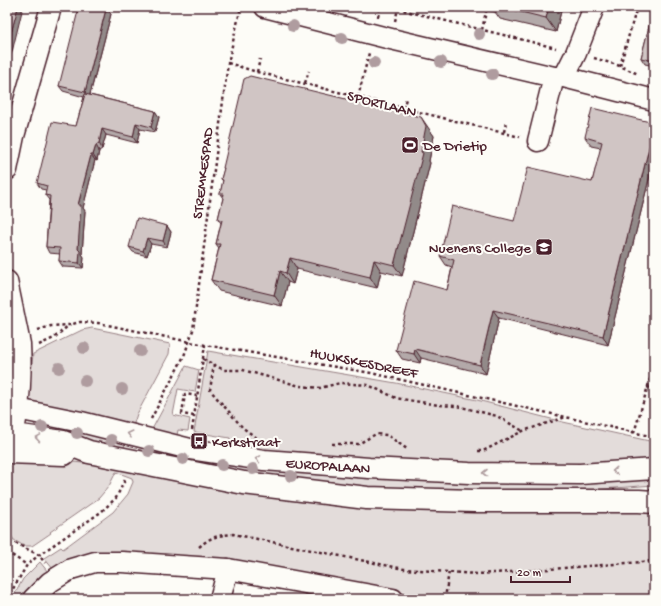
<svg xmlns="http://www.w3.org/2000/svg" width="661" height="606" font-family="'Gochi Hand',sans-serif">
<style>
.grass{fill:#e3dcda;stroke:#967e82}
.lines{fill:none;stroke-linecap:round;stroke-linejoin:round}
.minor-casing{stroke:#4a1f2b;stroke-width:23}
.major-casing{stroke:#4a1f2b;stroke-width:25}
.path{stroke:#4a1f2b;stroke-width:2.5;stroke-dasharray:3 3;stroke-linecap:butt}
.minor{stroke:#fdfcf7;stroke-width:20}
.major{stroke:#fdfcf7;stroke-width:22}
.tree{fill:#af9c9f}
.wall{fill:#b3a9a9;stroke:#4a1f2b}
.shaded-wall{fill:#928a89;stroke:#4a1f2b}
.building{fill:#d0c5c4;stroke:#4a1f2b}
.oneway{stroke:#ac999b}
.labels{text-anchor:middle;stroke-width:4;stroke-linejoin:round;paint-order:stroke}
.street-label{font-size:15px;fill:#4a1f2b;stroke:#fdfcf7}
.poi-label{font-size:15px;fill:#4a1f2b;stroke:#fdfcf7;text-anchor:start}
</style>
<rect width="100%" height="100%" fill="#fdfcf7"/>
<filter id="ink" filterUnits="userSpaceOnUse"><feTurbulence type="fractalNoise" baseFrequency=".025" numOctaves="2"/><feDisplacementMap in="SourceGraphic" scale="8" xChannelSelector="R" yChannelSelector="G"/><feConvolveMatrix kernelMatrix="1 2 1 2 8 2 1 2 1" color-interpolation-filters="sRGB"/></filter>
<g filter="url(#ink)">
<g class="grass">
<polygon points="92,328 170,344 169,354 137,414 134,423 136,426 28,404 33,354 82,330"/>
<polygon points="208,351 396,383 477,400 563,422 654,442 654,464 471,467 229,450 230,438 194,432"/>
<polygon points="7,359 11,363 12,372 7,401"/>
<polygon points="186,366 199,370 195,392 178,389 173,415 190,419 188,431 178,430 176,441 149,435"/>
<path d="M30,419L126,440L124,448L47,434C39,430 35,426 30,419Z"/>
<polygon points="147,446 654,475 654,485 576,491 498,491 332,486 295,482 146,453"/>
<polygon points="63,461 112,466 235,491 298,501 350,507 654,511 654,599 434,599 262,568 53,569 44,558 61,547 63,549 113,512 128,494 133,482 132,478 116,472 109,486 99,498 50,532 51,533 32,546 24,546 14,540 7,529 7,463"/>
<polygon points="40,562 48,572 28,591 23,599 12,599 23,579"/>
</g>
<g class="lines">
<defs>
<g id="minor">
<polyline points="265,7 391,39 554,77 564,77 576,53 594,7"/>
<polyline points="564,77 654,100"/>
<polyline points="538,141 554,77"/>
<polyline points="7,170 14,136 51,7"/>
<path d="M7,281L20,344C22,380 19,416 9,450"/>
<polyline points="7,408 17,409 81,422 190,449 264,460 369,468 469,473 580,474 654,469"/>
<polyline points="33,599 50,582 71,569 95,562 122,562 228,569 393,599"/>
<polyline points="220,599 228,569"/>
</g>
<g id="major">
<polyline points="7,434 63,442 89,452 244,483 367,498 474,501 639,501 654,502"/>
<polyline points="7,452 64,454"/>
</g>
</defs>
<use href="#minor" class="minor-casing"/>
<use href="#major" class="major-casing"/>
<g class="path">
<polyline points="378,17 380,7"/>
<polyline points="395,21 398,9 556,48"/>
<polyline points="482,30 487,7"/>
<polyline points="594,58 620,66 638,74"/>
<polyline points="228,63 257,72 520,137"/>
<polyline points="620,66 637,7"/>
<polyline points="257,72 260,59"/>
<polyline points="305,83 309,71"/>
<polyline points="358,97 369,53"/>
<polyline points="403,108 406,99"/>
<polyline points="504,132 506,122"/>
<polyline points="38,330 51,326 69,325 80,322 98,323 205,345 371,373 654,437"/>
<polyline points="39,345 54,338 69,325"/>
<polyline points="203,359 224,370 243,370 300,386 320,388 340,383 368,385 396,398 438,405 457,406 497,416 523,431"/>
<polyline points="214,364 210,390 243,428 257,438"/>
<polyline points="647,387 654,389"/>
<polyline points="194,416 182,414 185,394 197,396"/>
<polyline points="151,419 184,356 193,330 228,63 241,7"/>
<polyline points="192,430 205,345"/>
<polyline points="634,433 654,366"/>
<polyline points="332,444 358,444 376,434 387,435 407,449"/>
<polyline points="478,451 483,451 523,431 566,417"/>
<polyline points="7,535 11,541 39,555 45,563"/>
<path d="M199,547C212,536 216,536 233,534L404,569L477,574L511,572L654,561"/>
<polyline points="7,552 27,565"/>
<polyline points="7,599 27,565 39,555 101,512 116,498 125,480"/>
<polyline points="445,599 449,571"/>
</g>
<use href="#minor" class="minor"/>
<use href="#major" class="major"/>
</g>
<g class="tree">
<circle cx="293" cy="26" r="6"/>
<circle cx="479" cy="34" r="6"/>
<circle cx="342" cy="38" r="6"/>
<circle cx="441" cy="62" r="6"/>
<circle cx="374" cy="63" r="6"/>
<circle cx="492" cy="74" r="6"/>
<circle cx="84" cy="348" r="6"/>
<circle cx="140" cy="351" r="6"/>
<circle cx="59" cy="368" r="6"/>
<circle cx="85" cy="381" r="6"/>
<circle cx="122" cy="389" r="6"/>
<circle cx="42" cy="427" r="6"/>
<circle cx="77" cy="433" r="6"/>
<circle cx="111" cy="440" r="6"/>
<circle cx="149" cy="451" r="6"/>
<circle cx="183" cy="459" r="6"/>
<circle cx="222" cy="465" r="6"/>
<circle cx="253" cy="469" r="6"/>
<circle cx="291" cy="476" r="6"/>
</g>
<g class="wall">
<polygon points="451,7 469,7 468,11"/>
<polygon points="473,7 562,7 556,32 500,19 495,12"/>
<polygon points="654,7 654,66 645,64 641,58"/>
<polygon points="106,9 111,14 90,95 155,111 159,117 155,132 140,129 137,143 106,135 102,149 99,151 97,161 95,160 83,208 85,211 82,254 84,257 83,268 63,267 59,261 60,254 49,253 46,247 49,200 45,195 46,190 41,189 37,183 76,126 84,97 63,91 59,86"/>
<polygon points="654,123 654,159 608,345 499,318 486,374 421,358 420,363 402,359 396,350 447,290 452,267 446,265 440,256 514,221 592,182 601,148 591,146 585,137"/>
<polygon points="428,128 434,136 429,161 430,163 402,276 381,271 377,288 297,269 293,284 288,282 282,306 219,291 211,280 219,248 216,244 221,223 218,219 223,198 220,194 223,181 221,179 224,169 223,168"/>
<polygon points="167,226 171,232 167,247 151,244 147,256 133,252 129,247"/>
</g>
<g class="shaded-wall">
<polygon points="18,7 23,7 12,52 7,63 7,48"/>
<polygon points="465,7 469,7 468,11"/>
<polygon points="549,7 562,7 556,32 546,18"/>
<polygon points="106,9 111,14 89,98 85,92"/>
<polygon points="155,111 159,117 155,132 151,127"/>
<polygon points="421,117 434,136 429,161 430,163 402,276 394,265 421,152"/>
<polygon points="136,123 140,129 137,143 133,137"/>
<polygon points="654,127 654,159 608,345 603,336"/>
<polygon points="102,129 106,135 102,149 99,143"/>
<polygon points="96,145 99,151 97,161 93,155"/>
<polygon points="91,155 95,160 83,208 85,211 82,254 84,257 83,268 79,263 78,249 78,205"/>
<polygon points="167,226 171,232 167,247 163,241"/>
<polygon points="147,238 151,244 147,256 143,251"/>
<polygon points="290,258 297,269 293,284 286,273"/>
<polygon points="374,260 381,271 377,288 370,277"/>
<polygon points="280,271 288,282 282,306 274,295"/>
<polygon points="493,310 499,318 486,374 480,365"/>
<polygon points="415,349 421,358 420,363 414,354"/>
</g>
<g class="building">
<polygon points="7,7 18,7 7,48"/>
<polygon points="79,7 101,7 106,9 85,92 59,86"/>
<polygon points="500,7 549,7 546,18"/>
<polygon points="654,7 654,61 641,58"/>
<polygon points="250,76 421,117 426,126 421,152 423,153 394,265 374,260 370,277 290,258 286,273 280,271 274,295 211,280 220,244 216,244 222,220 218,219 224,194 220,194 223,180 221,179 224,168 223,168 244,79"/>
<polygon points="85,94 155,111 151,127 136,123 133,137 102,129 99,143 96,145 93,155 91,155 78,205 81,205 78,249 80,251 79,263 59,261 60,248 46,247 50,196 45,195 47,186 37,183 52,122 76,126"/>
<polygon points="592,108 654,123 654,127 603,336 493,310 480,365 415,349 414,354 396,350 414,281 447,290 454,260 440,256 452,206 514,221 528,167 592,182 602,142 585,137"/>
<polygon points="137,218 167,226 163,241 147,238 143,251 129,247"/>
</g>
<defs><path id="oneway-chevron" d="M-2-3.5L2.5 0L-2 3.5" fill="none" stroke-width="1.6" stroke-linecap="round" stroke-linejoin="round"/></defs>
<g class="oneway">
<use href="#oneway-chevron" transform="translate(130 434) rotate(-166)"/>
<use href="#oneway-chevron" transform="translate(38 438) rotate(-171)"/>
<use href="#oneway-chevron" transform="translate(258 459) rotate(-171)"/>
<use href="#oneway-chevron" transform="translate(615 471) rotate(176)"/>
<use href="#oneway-chevron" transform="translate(485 473) rotate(-180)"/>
</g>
</g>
<defs>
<symbol id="stadium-square" viewBox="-11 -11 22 22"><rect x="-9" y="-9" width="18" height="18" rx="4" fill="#4a1f2b" stroke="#fdfcf7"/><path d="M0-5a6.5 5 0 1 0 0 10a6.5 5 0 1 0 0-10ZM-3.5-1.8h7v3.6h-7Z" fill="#fff"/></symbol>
<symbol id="school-square" viewBox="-11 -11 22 22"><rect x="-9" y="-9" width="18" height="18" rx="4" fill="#4a1f2b" stroke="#fdfcf7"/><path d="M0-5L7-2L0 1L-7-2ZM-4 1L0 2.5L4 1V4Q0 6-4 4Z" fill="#fff"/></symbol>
<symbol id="bus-square" viewBox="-11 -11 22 22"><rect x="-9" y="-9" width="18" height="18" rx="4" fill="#4a1f2b" stroke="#fdfcf7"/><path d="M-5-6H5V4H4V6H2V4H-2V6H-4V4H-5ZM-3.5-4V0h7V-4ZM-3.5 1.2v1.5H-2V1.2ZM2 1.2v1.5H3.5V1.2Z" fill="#fff"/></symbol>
</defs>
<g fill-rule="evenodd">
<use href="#stadium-square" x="400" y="135" width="20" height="20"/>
<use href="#school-square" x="534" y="237" width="20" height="20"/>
<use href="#bus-square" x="189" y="431" width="20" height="20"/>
</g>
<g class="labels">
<g class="street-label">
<text transform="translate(382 103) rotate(14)" y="5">SPORTLAAN</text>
<text transform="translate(202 173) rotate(-83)" y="5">STREMKESPAD</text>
<text transform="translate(364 362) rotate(11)" y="5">HUUKSKESDREEF</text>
<text transform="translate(328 465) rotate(4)" y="5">EUROPALAAN</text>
</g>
<g class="poi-label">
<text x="423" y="150">De Drietip</text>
<text x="531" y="252" text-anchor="end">Nuenens College</text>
<text x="212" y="446">Kerkstraat</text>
</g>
</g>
<rect width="661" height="606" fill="none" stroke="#fdfcf7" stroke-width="24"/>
<rect x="12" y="12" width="637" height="582" fill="none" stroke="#4a1f2b" stroke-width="1.5" filter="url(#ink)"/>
<path d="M511 576v6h59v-6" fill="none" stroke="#4a1f2b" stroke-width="2"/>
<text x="517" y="576" font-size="12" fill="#4a1f2b" stroke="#fdfcf7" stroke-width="3" paint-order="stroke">20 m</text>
</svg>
